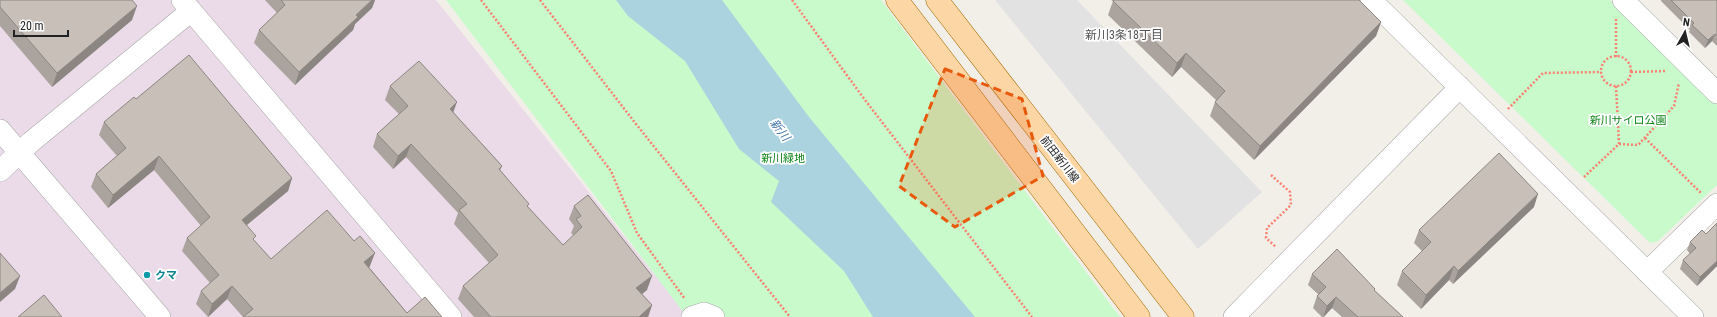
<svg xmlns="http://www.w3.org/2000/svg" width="1717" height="317" font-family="'Roboto Condensed','Noto Sans JP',sans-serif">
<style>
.industrial{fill:#ebdbe8}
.park{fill:#c8facc}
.parking{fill:#e2e2e2}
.water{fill:#aad3df}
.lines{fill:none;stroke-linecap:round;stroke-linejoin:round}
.minor-casing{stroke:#a9a9a9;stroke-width:22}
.major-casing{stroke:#a06b00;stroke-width:23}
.path{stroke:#fa8072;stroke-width:2.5;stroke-dasharray:2 2;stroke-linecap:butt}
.minor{stroke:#fff;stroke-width:21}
.major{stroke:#fcd6a4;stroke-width:22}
.wall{fill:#aba49e}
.shaded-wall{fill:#8b8681}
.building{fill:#c7bfb8;stroke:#8b8681}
.marked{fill:#e8590c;fill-opacity:0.2;stroke:#e8590c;stroke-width:3;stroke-dasharray:8 5;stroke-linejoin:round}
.culture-dot{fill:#0f9aa8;stroke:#fff;stroke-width:1.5}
.labels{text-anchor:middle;stroke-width:3.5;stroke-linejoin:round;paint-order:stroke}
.park-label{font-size:11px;fill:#0c8416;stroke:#fff}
.street-label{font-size:11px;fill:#222;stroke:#fff}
.culture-label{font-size:11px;font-weight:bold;fill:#0d838f;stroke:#fff;text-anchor:start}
.neighbourhood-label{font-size:12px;fill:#555;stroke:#fff}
.water-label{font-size:12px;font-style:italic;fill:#4a7aab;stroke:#fff}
</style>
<rect width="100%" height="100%" fill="#f2efe9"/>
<polygon class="industrial" points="0,0 436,0 675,300 740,317 0,317"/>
<g class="park">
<polygon points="446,0 881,0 1120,317 687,317"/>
<polygon points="1403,0 1610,0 1717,105 1717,185 1658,241 1650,243"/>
</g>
<polygon class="parking" points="995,0 1077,0 1262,192 1198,249"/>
<polygon class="water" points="616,0 722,0 809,117 975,317 873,317 844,271 771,202 779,181 739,149 685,61 628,16"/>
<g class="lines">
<defs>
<g id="minor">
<polyline points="182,0 451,317"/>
<polyline points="1371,0 1693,317"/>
<polyline points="1623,0 1717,93"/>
<polyline points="0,130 160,317"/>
<polyline points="0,171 31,142 191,11"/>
<polyline points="1647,272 1717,204"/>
<polyline points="692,317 704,313 714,317"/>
<polyline points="1234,317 1460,87"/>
</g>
<g id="major">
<polyline points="897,0 1139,317"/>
<polyline points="937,0 1183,317"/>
</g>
</defs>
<use href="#minor" class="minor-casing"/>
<use href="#major" class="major-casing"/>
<g class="path">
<polyline points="481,0 611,171 637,233 685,299"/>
<polyline points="540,0 636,124 790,317"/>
<polyline points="792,0 865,100 1032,317"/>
<circle cx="1616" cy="71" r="15"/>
<polyline points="1616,57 1616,19"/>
<polyline points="1631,72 1666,71"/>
<polyline points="1508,109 1543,73 1601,72"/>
<polyline points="1645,138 1701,193"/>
<polyline points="1619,144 1638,145 1674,106 1679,83"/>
<polyline points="1271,175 1290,192 1291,205 1267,228 1266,238 1276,247"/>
<polyline points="1584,177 1619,144 1616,86"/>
</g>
<use href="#minor" class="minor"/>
<use href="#major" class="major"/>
</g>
<g class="wall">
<polygon points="0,0 132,20 52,87 0,26"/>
<polygon points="265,0 375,0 372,8 355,24 353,30 295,85 254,43 259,30 277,13"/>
<polygon points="1111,0 1359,0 1381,22 1376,36 1254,160 1210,116 1215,102 1216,100 1181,67 1172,77 1108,15 1113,1"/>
<polygon points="1661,0 1717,0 1717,46 1712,41 1705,48 1689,32 1690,30 1661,1"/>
<polygon points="390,86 453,112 502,166 500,171 528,207 563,245 574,236 571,233 574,226 569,219 574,206 647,290 642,294 652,305 648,317 474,317 458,299 463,286 489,263 454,224 458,213 406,157 393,169 373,147 377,134 399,114 385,100"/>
<polygon points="136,99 292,178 288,191 247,225 254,241 271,259 370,266 369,267 407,313 442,317 243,317 227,299 208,317 196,304 201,291 210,283 182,251 187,238 201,226 154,170 108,208 91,187 96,174 117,156 99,135 104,122"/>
<polygon points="1534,207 1453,284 1449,280 1421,309 1397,285 1402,271 1422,251 1414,243 1419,230"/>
<polygon points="1717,223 1717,266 1697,286 1680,269 1683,260 1690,254 1687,250 1690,242 1706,234"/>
<polygon points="1312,274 1375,291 1403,317 1342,317 1332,308 1324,317 1322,317 1313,308 1317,296 1319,295 1308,285"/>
</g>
<g class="shaded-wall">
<polygon points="372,0 375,0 372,8 355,24 353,30 295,85 299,72"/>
<polygon points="137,6 132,20 52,87 57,73"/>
<polygon points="1381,22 1376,36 1254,160 1260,146"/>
<polygon points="1715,34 1712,41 1705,48 1708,40"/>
<polygon points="1186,53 1181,67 1172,77 1177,63"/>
<polygon points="457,102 452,116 450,109"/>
<polygon points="411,144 406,157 393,169 398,156"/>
<polygon points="159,156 154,170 108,208 113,195"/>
<polygon points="292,178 288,191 237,233 242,220"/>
<polygon points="1538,194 1534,207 1453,284 1458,271"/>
<polygon points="375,253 370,266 360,275 364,262"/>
<polygon points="1717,261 1717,266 1697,286 1700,277"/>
<polygon points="1454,266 1449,280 1421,309 1426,295"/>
<polygon points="20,276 15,289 0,302 0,293"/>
<polygon points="652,276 647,290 632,302 636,288"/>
<polygon points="232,286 227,299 208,317 212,304"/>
<polygon points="1336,297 1332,308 1323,317 1327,306"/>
<polygon points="652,305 648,317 639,317"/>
</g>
<g class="building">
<polygon points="0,0 132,0 137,6 57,73 0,7"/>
<polygon points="281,0 372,0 356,15 358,17 299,72 259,30 285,5"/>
<polygon points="1113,0 1359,0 1381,22 1260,146 1215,102 1225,91 1186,53 1177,63 1113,1"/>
<polygon points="1671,0 1717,0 1717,36 1715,34 1708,40 1692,25 1694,23"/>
<polygon points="189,55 292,178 242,220 256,236 253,239 271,259 327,210 354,241 360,236 375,253 364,262 407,313 425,297 442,317 243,317 253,309 232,286 212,304 201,291 219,275 187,238 210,217 159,156 113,195 96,174 126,148 104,122 134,97 136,99"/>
<polygon points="419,61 457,102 450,109 502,166 499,169 529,204 527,206 563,245 582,227 576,219 581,216 574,206 588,195 652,276 636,288 652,305 639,317 491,317 463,286 498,255 459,210 467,204 411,144 398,156 377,134 408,106 390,86"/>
<polygon points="1499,153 1538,194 1458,271 1454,266 1426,295 1402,271 1431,242 1419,230"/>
<polygon points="1717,223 1717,261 1700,277 1683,260 1696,248 1690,242 1702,230 1706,234"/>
<polygon points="1337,249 1375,289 1374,290 1403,317 1358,317 1336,297 1327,306 1317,296 1326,287 1312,274"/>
<polygon points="0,253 20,276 0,293"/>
<polygon points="44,295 62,317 18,317"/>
</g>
<path class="marked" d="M945,69L1022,99L1043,176L955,227L899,186Z"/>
<circle class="culture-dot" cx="147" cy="275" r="4"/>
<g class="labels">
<g class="park-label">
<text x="1628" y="124">新川サイロ公園</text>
<text x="783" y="162">新川緑地</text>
</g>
<g class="street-label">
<text transform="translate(1060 159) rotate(52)" y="4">前田新川線</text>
</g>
<g class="culture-label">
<text x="155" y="279">クマ</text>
</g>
<g class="neighbourhood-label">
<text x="1124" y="39">新川3条18丁目</text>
</g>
<g class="water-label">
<text transform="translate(780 130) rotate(52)" y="4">新川</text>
</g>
</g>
<g transform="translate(1685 32) rotate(8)" stroke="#ffffff" stroke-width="3" paint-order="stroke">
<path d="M0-3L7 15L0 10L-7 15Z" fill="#222222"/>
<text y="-6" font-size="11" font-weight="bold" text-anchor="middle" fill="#222222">N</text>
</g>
<path d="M14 30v6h54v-6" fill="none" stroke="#222222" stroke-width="2"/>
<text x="20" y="30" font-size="12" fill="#222222" stroke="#ffffff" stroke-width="3" paint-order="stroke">20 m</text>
</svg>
